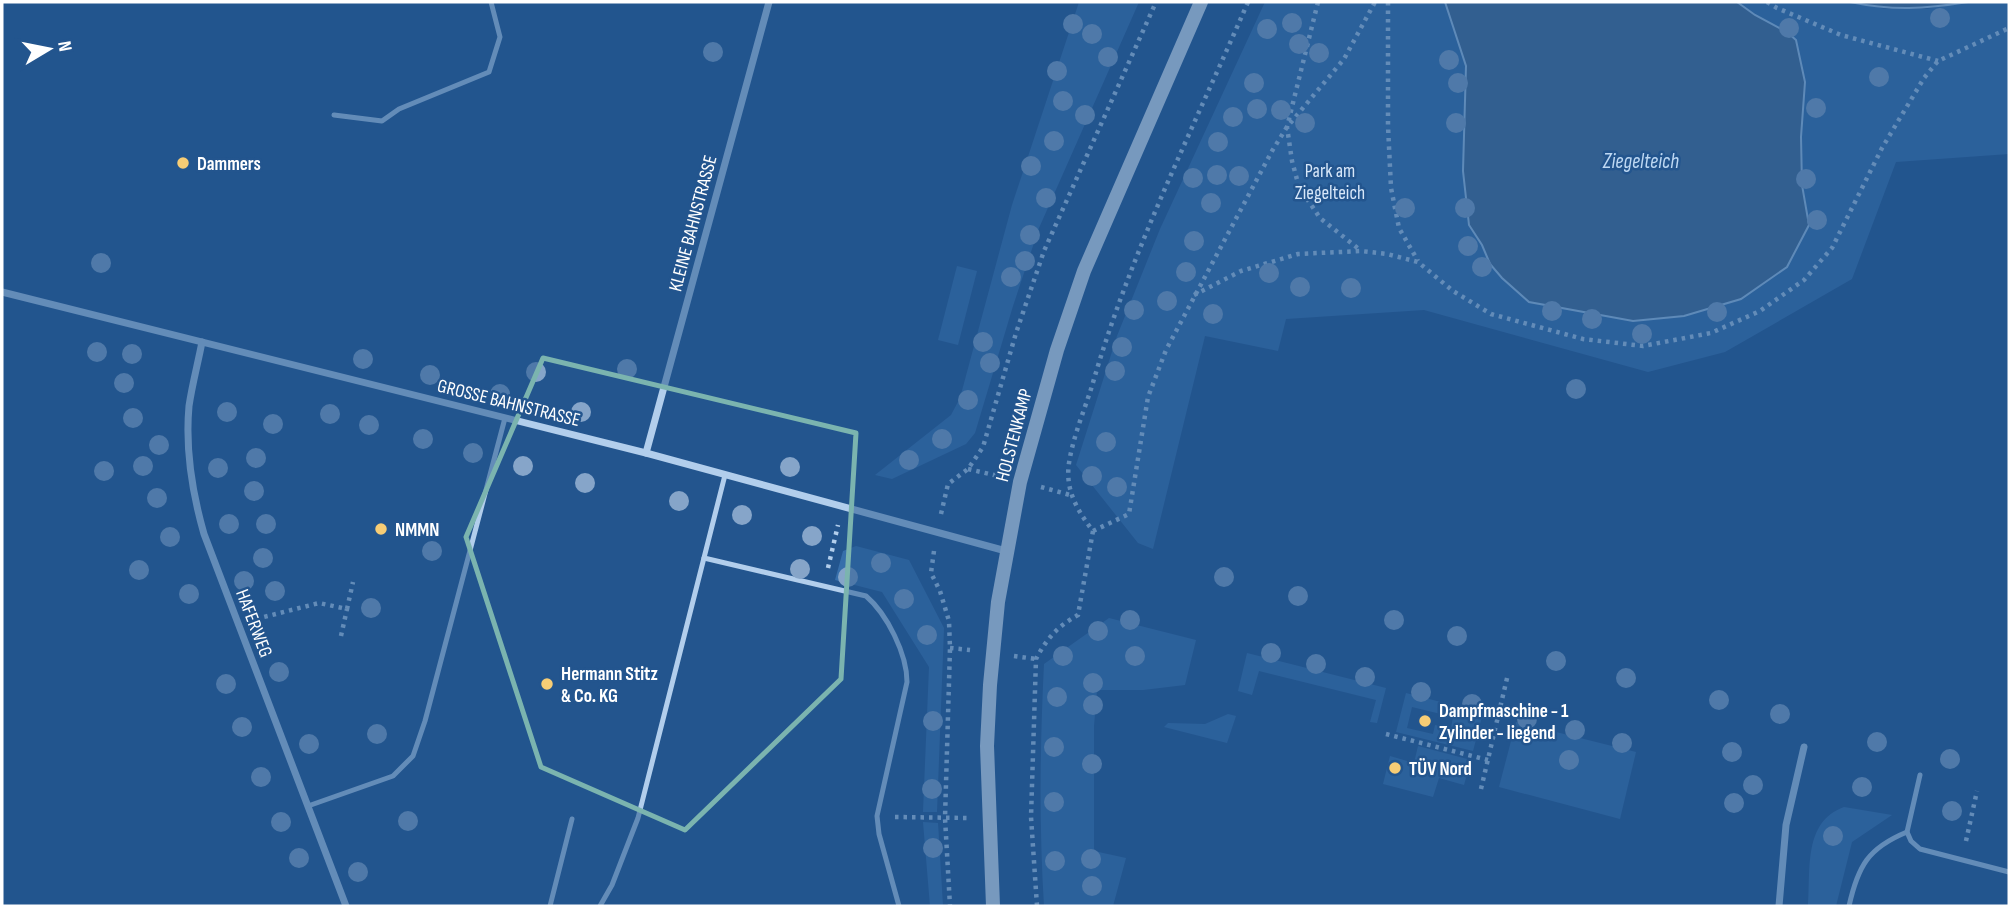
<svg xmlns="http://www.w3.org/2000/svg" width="2011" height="908" font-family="'Sofia Sans Condensed',sans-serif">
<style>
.green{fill:#376fab;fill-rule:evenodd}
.water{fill:#466b93;stroke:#a6c9ec;stroke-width:2}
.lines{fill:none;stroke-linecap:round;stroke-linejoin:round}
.path{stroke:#b2ceec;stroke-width:4.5;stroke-dasharray:3.5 5;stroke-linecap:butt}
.lane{stroke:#b2ceec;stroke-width:5}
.street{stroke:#b2ceec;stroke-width:7}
.secondary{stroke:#deeaf9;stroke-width:14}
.tree{fill:#86a5c9}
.marked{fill:none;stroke:#7bb4af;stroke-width:5;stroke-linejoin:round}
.poi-dot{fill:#f7cd75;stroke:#23558e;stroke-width:2.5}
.labels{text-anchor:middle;stroke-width:5;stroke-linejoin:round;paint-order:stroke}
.poi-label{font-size:19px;font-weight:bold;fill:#fff;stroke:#23558e;text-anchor:start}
.park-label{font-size:19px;fill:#d7e7f9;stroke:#23558e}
.street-label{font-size:19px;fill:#fff;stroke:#23558e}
.water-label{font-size:21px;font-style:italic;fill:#bed8f3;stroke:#23558e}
</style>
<rect width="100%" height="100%" fill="#23558e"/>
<g class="green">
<polygon points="1079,2 1139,2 1039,228 1013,306 975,433 966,444 892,479 875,475 951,415 960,398 1012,205"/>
<polygon points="1265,2 1445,2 1466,66 1463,171 1469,225 1482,245 1490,264 1809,225 1803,185 1801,137 1805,82 1796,40 1787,32 1755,15 1737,2 1850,2 1886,9 1926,9 1968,2 2009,2 2009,154 1896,162 1852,279 1725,352 1648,372 1424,310 1286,319 1278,351 1205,336 1153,549 1138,543 1076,465 1117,336 1160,229"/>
<polygon points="957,266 977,271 958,345 938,340"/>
<polygon points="856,546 909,560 944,628 937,812 923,812 929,667 882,592 835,580 843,551"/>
<path d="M1109,618L1196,640L1185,685L1143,690H1097L1094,726V851L1126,858L1113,906H1044C1039,825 1040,745 1044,664Z"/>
<polygon points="1247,653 1386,688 1377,723 1370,722 1376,700 1259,671 1252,695 1238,691"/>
<path d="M1406,693L1483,713L1473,751L1396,732ZM1412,707L1453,717L1451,728L1435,725L1433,734L1407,728Z"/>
<polygon points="1228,714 1236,716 1227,743 1164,727 1168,723 1205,724"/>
<polygon points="1516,722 1636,752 1620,819 1499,787"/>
<polygon points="1418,746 1471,760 1464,785 1439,778 1433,797 1383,784 1390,756 1414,763"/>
<path d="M1844,807L1892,815L1852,842L1836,906H1808C1811,869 1803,822 1844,807Z"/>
<polygon points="923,822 938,823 943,906 930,906"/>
</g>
<g class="water">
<polygon points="1445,2 1737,2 1755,15 1787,32 1796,40 1805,82 1801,137 1802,185 1809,225 1787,267 1741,299 1684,316 1633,321 1529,302 1502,278 1490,264 1482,245 1469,225 1463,171 1466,66"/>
<path d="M1850,2H1968C1925,9 1893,11 1850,2Z"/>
</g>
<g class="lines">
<g class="path">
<polyline points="1318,2 1287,127 1292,161 1299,187 1320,218 1360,250"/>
<polyline points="1388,2 1388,126 1391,188 1399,228 1418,261"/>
<polyline points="1767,2 1777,8 1841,35 1938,61"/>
<polyline points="1194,295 1241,271 1298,254 1361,251 1387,254 1418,262 1453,291 1491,314 1583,339 1643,346 1711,333 1760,311 1804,280 1832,248 1882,148 1924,78 1938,61 2009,28"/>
<polyline points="968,469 998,476"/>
<polyline points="1041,487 1070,495"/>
<polyline points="941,514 948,484 968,469 983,447 1016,333 1044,251 1156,2"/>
<polyline points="1093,531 1129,514 1148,397 1166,350 1272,151 1287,127 1344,59 1375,2"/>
<polyline points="934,551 931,573 940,591 949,621 950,648 945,818 950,906"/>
<polyline points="828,568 838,525"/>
<polyline points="256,619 319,603 347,609 353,582"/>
<polyline points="341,636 347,609"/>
<polyline points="950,648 970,650"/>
<polyline points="1014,656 1036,659"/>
<polyline points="1386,734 1488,760"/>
<polyline points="1481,789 1508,674"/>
<polyline points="895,817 967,818"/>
<polyline points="1966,841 1977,791"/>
<path d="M1037,906L1031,817L1036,659C1047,638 1058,626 1078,615L1093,531C1077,510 1065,490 1069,463C1073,437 1084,411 1092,386C1130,253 1193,129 1248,2"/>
</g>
<g class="lane">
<polyline points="334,115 382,121 399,109 489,72 500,37 491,2"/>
<path d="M704,558L866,596C887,614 907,654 907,682L877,816L879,834L899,906"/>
<polyline points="1920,775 1907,832 1911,841 1920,849 2009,872"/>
<polyline points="308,806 393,776 413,756 425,721 505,418"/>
<polyline points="550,906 572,819"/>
<polyline points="600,906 612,885 638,818 725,475"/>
<path d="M1849,906C1858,866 1868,848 1907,832"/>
</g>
<g class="street">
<polyline points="2,292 646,453 1006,551"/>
<path d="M202,342C198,363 192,385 189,406C185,450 192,492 204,534L346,906"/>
<polyline points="646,453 769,2"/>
<polyline points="1779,906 1786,825 1804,747"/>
</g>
<polyline class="secondary" points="993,906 987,746 990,685 998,602 1020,482 1057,350 1084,271 1201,2"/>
</g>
<g class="tree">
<circle cx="1940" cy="18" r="10"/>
<circle cx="1292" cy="23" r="10"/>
<circle cx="1073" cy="24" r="10"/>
<circle cx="1789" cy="28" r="10"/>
<circle cx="1267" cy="29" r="10"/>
<circle cx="1092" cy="34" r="10"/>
<circle cx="1299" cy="44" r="10"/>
<circle cx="713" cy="52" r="10"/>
<circle cx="1319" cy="53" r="10"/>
<circle cx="1108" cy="57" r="10"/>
<circle cx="1449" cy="60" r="10"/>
<circle cx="1057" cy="71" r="10"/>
<circle cx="1879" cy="77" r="10"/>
<circle cx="1254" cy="83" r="10"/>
<circle cx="1458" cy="83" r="10"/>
<circle cx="1063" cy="101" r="10"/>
<circle cx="1816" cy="108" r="10"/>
<circle cx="1257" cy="109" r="10"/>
<circle cx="1281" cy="110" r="10"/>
<circle cx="1085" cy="115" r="10"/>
<circle cx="1233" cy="117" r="10"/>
<circle cx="1305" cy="123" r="10"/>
<circle cx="1456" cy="123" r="10"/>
<circle cx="1054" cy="141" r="10"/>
<circle cx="1218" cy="142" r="10"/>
<circle cx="1031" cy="166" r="10"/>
<circle cx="1217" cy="175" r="10"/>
<circle cx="1239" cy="176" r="10"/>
<circle cx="1193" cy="178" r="10"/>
<circle cx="1806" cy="179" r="10"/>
<circle cx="1046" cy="198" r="10"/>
<circle cx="1211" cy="203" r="10"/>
<circle cx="1405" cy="208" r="10"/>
<circle cx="1465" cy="208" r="10"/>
<circle cx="1817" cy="220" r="10"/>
<circle cx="1030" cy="235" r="10"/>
<circle cx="1194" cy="241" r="10"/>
<circle cx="1468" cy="246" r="10"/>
<circle cx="1025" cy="261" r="10"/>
<circle cx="101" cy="263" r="10"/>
<circle cx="1482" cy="267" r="10"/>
<circle cx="1186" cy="272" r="10"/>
<circle cx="1269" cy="273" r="10"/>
<circle cx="1011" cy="277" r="10"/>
<circle cx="1300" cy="287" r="10"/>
<circle cx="1351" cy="288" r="10"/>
<circle cx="1167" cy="301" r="10"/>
<circle cx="1134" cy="310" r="10"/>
<circle cx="1552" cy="311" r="10"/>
<circle cx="1717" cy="312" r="10"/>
<circle cx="1213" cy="314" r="10"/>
<circle cx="1592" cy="319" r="10"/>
<circle cx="1642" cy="334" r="10"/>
<circle cx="983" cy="342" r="10"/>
<circle cx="1122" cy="347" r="10"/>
<circle cx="97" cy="352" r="10"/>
<circle cx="132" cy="354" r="10"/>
<circle cx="363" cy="359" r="10"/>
<circle cx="990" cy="363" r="10"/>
<circle cx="627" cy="369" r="10"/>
<circle cx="1115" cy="371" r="10"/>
<circle cx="536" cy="372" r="10"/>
<circle cx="430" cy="375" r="10"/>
<circle cx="124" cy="383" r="10"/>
<circle cx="1576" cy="389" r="10"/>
<circle cx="500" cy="394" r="10"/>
<circle cx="968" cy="400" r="10"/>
<circle cx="227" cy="412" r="10"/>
<circle cx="581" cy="412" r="10"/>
<circle cx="330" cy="414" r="10"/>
<circle cx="133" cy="418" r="10"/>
<circle cx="273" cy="424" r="10"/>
<circle cx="369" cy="425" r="10"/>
<circle cx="423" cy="439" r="10"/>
<circle cx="942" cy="439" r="10"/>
<circle cx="1106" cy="442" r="10"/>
<circle cx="159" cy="445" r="10"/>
<circle cx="473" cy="453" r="10"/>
<circle cx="256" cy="458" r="10"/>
<circle cx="909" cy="460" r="10"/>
<circle cx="143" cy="466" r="10"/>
<circle cx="523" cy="466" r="10"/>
<circle cx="790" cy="467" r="10"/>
<circle cx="218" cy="468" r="10"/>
<circle cx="104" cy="471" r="10"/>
<circle cx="1092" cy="476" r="10"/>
<circle cx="585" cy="483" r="10"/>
<circle cx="1117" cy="487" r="10"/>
<circle cx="254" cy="491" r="10"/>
<circle cx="157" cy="498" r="10"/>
<circle cx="679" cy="501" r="10"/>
<circle cx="742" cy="515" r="10"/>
<circle cx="229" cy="524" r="10"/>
<circle cx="266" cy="524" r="10"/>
<circle cx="812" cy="536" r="10"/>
<circle cx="170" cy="537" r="10"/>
<circle cx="432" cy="551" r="10"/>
<circle cx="263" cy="558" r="10"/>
<circle cx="881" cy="563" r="10"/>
<circle cx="800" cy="569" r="10"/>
<circle cx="139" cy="570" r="10"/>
<circle cx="848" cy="577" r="10"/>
<circle cx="1224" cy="577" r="10"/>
<circle cx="244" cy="581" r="10"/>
<circle cx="275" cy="591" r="10"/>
<circle cx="189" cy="594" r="10"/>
<circle cx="1298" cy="596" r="10"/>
<circle cx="904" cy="599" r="10"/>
<circle cx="371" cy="608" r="10"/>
<circle cx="1130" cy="620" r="10"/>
<circle cx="1394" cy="620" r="10"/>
<circle cx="1098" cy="631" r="10"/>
<circle cx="927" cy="635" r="10"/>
<circle cx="1457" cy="636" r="10"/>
<circle cx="1271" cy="653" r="10"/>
<circle cx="1063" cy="656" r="10"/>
<circle cx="1135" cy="656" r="10"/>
<circle cx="1556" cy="661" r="10"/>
<circle cx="1316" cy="664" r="10"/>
<circle cx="279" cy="672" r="10"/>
<circle cx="1365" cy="677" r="10"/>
<circle cx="1626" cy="678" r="10"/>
<circle cx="1093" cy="683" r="10"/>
<circle cx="226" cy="684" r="10"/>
<circle cx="1421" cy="692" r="10"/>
<circle cx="1057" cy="697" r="10"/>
<circle cx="1719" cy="700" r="10"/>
<circle cx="1472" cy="704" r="10"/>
<circle cx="1093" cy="705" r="10"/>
<circle cx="1780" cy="714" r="10"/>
<circle cx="1527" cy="719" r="10"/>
<circle cx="933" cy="721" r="10"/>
<circle cx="242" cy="727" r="10"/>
<circle cx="1575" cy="730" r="10"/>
<circle cx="377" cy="734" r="10"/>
<circle cx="1877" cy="742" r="10"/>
<circle cx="1622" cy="743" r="10"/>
<circle cx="309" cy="744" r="10"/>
<circle cx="1054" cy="747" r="10"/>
<circle cx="1732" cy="752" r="10"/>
<circle cx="1950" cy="759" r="10"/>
<circle cx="1569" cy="760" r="10"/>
<circle cx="1092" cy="764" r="10"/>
<circle cx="261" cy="777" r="10"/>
<circle cx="1753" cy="785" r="10"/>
<circle cx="1862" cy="787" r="10"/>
<circle cx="932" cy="789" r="10"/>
<circle cx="1054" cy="802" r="10"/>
<circle cx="1734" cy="803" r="10"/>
<circle cx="1952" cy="811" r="10"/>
<circle cx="408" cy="821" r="10"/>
<circle cx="281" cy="822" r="10"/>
<circle cx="1833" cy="836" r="10"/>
<circle cx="933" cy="848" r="10"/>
<circle cx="299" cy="858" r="10"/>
<circle cx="1091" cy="859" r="10"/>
<circle cx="1055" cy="861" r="10"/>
<circle cx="358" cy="872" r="10"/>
<circle cx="1092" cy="886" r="10"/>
</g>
<path d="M0 0H2011V908H0ZM543,358L856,433L841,679L685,830L541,767L466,537Z" fill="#23558e" fill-opacity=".55" fill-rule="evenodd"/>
<path class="marked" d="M543,358L856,433L841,679L685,830L541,767L466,537Z"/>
<g class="poi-dot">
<circle cx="183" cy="163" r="7"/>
<circle cx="381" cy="529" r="7"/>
<circle cx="547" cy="684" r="7"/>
<circle cx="1425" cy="721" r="7"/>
<circle cx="1395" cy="768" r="7"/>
</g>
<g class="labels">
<g class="poi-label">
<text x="197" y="170">Dammers</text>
<text x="395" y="536">NMMN</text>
<text x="561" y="680">Hermann Stitz<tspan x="561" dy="22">&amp; Co. KG</tspan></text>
<text x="1439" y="717">Dampfmaschine - 1<tspan x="1439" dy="22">Zylinder - liegend</tspan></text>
<text x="1409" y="775">TÜV Nord</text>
</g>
<g class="park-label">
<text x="1330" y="177">Park am<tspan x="1330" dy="22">Ziegelteich</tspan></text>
</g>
<g class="street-label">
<text transform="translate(692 223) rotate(-75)" y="7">KLEINE BAHNSTRASSE</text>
<text transform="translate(509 402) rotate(14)" y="7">GROSSE BAHNSTRASSE</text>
<text transform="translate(1013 435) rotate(-75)" y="7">HOLSTENKAMP</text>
<text transform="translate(255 623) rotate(69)" y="7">HAFERWEG</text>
</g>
<g class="water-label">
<text x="1641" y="168">Ziegelteich</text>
</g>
</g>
<rect width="2011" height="908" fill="none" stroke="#ffffff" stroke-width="7"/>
<g transform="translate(49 49) rotate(80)" stroke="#23558e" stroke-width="5" paint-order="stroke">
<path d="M0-5L12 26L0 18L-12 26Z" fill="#ffffff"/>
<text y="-10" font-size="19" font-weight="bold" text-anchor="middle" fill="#ffffff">N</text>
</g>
</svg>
